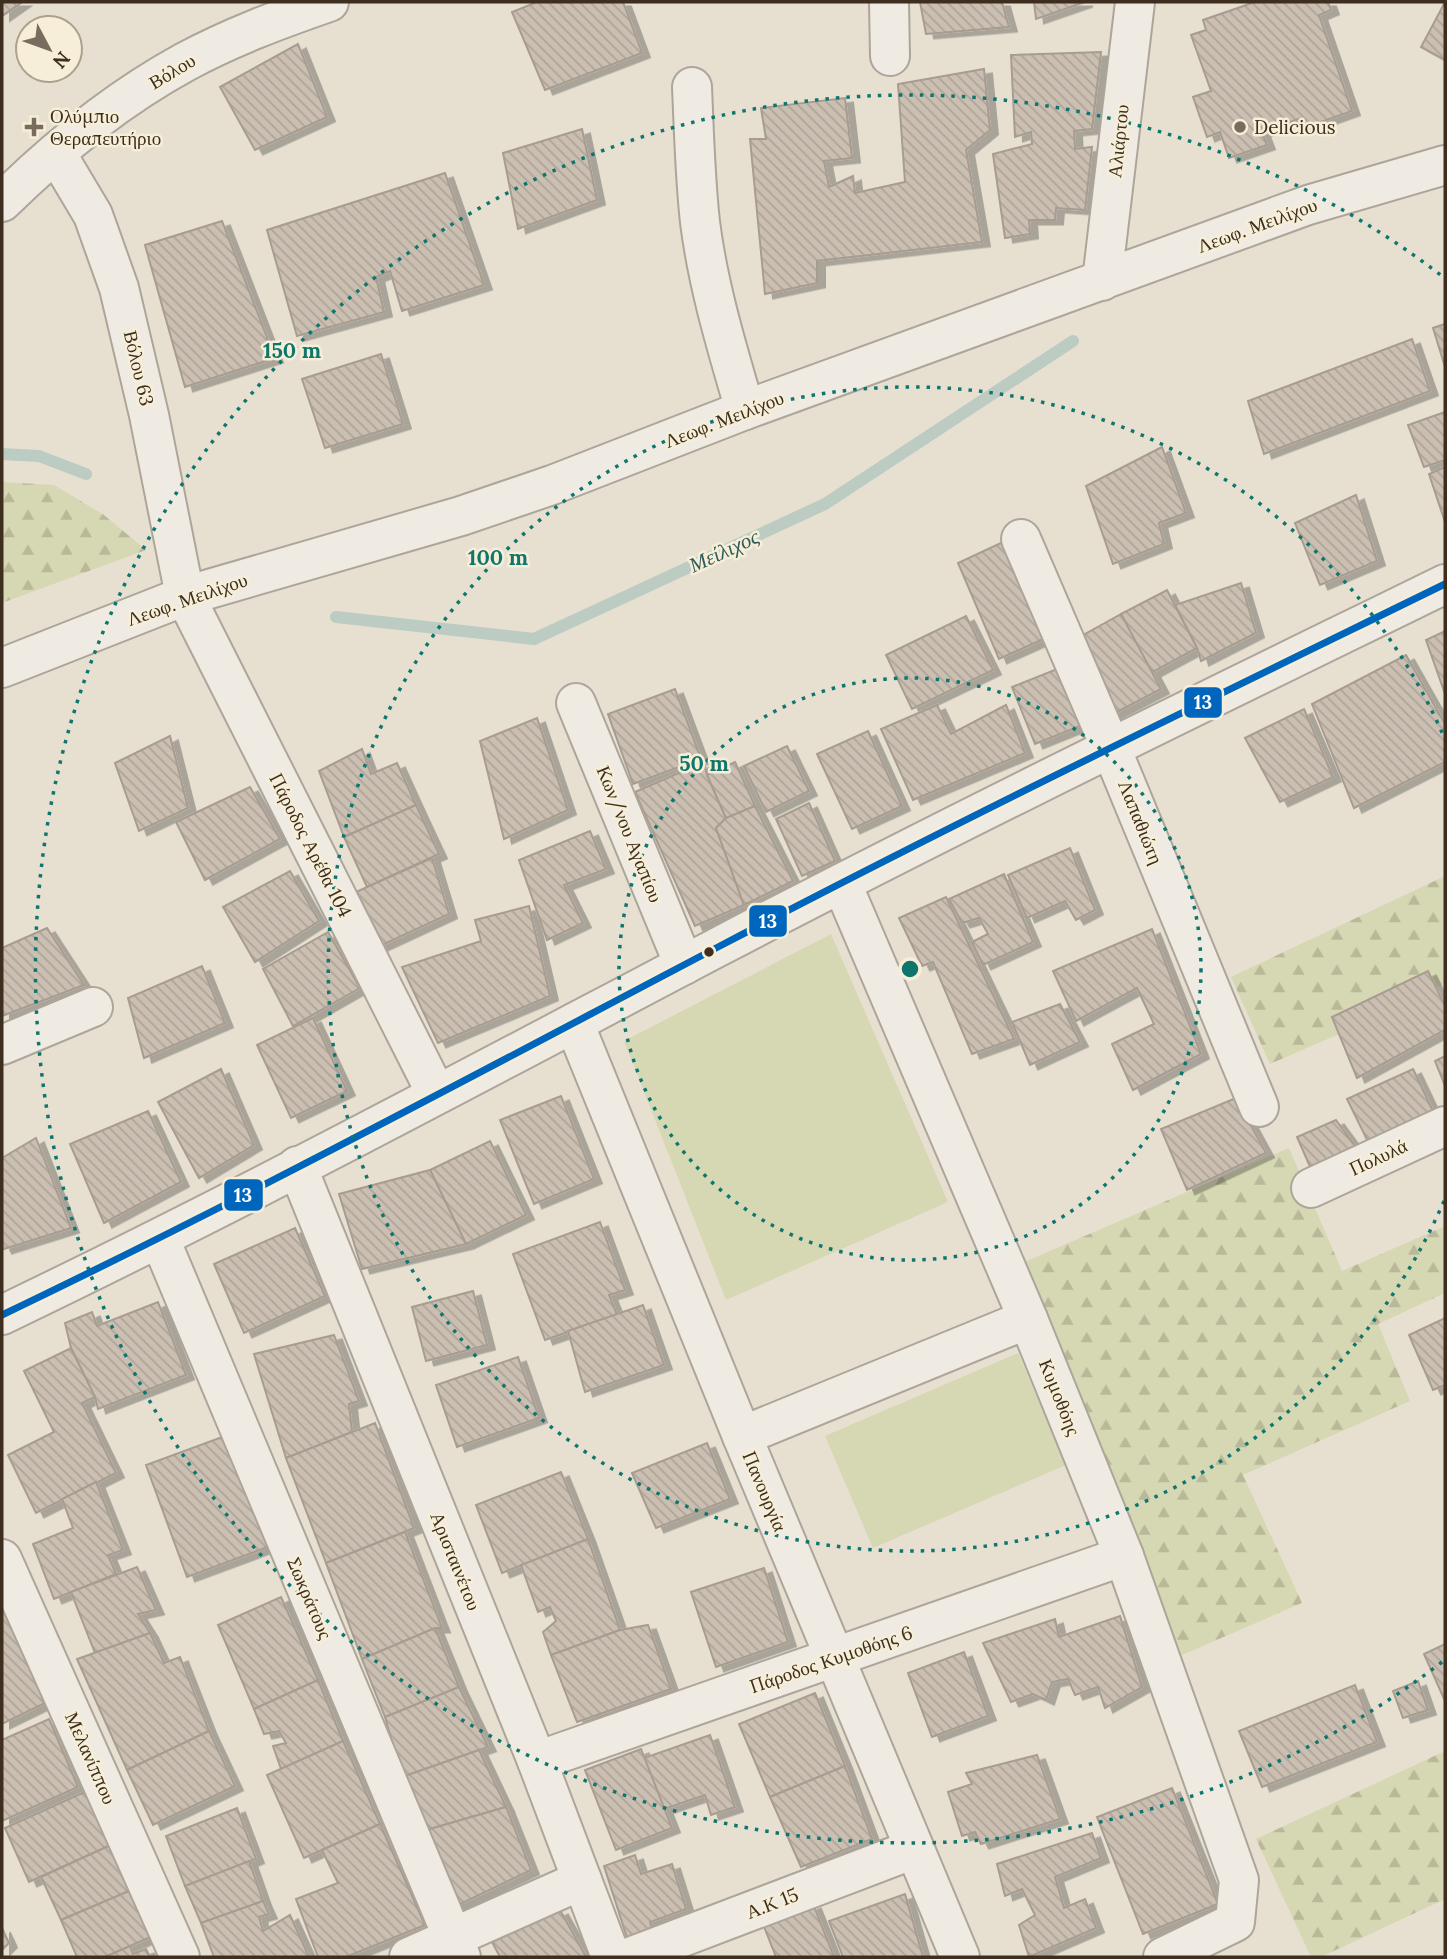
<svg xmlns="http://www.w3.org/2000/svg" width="1447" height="1959" font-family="Lora,serif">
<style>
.green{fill:#d6d7b3}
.forest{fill:url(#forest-firs)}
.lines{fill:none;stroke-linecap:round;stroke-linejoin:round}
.stream{stroke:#bcccc2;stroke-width:12}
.building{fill:url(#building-back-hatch);stroke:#a89c90;stroke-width:2;filter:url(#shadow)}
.minor-casing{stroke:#ada599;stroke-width:42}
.minor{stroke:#efebe3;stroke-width:38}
.bus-1-casing{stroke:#f7eed8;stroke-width:12}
.bus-1{stroke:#0065bd;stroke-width:7}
.ring{fill:none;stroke:#0f766e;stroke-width:3.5;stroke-dasharray:3.5 7}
.poi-dot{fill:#786c5e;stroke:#f7eed8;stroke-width:2.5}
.bus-dot{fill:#3d2e20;stroke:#f7eed8;stroke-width:2.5}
.labels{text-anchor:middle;stroke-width:5;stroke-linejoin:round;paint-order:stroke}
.street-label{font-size:19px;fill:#3d2e20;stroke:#f7eed8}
.poi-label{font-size:19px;fill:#3d2e20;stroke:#f7eed8;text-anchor:start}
.water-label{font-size:21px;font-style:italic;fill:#2f5d5a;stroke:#f7eed8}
.centre{fill:#0f766e;stroke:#f7eed8;stroke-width:3.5}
.ring-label{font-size:21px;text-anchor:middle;font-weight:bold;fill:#0f766e;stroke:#f7eed8;stroke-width:5;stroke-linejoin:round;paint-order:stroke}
.line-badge{stroke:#f7eed8;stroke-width:2.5}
.badge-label{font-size:19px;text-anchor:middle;font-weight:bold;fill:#fff}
</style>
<defs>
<pattern id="forest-firs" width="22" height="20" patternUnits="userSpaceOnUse" patternTransform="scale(1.75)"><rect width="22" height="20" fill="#d6d7b3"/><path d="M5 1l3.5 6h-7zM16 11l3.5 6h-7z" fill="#b9b99a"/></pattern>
<pattern id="building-back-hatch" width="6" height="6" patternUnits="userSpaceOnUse" patternTransform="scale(1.75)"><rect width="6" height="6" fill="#cbbfb2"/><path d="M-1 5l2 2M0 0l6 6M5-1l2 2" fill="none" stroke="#afa499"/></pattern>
<filter id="shadow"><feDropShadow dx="8" dy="4.5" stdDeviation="0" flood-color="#0004"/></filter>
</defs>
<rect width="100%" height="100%" fill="#e7e0d1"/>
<g class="green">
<polygon points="831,934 948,1202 726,1300 624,1041"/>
<polygon points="1018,1353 1066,1465 873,1548 825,1436"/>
</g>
<g class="forest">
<polygon points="2,482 54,485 104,515 146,550 2,603"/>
<polygon points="1445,876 1445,984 1436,987 1427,972 1332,1017 1339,1034 1270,1064 1231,977"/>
<polygon points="1289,1148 1342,1271 1445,1226 1445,1293 1378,1324 1410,1401 1243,1475 1302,1603 1182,1655 1022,1263"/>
<polygon points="1445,1751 1445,1899 1321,1957 1311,1957 1256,1839"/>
</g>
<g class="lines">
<g class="stream">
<polyline points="2,454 39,456 86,474"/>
<polyline points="336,617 534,639 825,504 1073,341"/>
</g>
</g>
<g class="building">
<polygon points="2,2 22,2 2,16"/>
<polygon points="2,2 22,2 2,16"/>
<polygon points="537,2 623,2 642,53 545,90 512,12"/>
<polygon points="920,2 1002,2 1009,27 926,34"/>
<polygon points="1034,2 1085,2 1036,19"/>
<polygon points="1255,2 1328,2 1331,10 1319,15 1352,111 1304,128 1301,118 1262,132 1267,145 1229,158 1220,132 1207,137 1193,97 1211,91 1191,35 1206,30 1203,20"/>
<polygon points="1445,2 1445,60 1421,47"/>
<polygon points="298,44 327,117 255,150 220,87"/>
<polygon points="1101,52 1092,129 1074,131 1075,149 1092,147 1085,210 1056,208 1055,220 1029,220 1030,234 1005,238 993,154 1032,144 1031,132 1015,137 1011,55"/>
<polygon points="984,69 990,130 966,150 982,242 817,261 817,283 765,294 750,139 766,139 761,108 845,98 852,158 824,161 829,187 853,176 855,193 905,182 898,84"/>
<polygon points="582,129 597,200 518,229 503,153"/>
<polygon points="445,173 484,285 402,311 390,271 376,277 384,312 297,336 267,230"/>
<polygon points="222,221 275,358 185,387 145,245"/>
<polygon points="1445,324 1445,367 1433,328"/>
<polygon points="1412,339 1430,391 1264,454 1248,401"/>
<polygon points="381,354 403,424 325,448 302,379"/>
<polygon points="1445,412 1445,460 1424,467 1408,425"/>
<polygon points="1162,447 1186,513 1159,523 1164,544 1113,564 1086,486"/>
<polygon points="1445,467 1445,522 1429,474"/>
<polygon points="1356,495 1377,561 1320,585 1295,523"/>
<polygon points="1005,541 1048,637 999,659 958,563"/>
<polygon points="1241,583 1256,633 1201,661 1197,648 1175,605"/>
<polygon points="1167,590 1197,648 1151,673 1121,614"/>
<polygon points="1121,614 1161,689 1111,715 1078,638"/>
<polygon points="966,616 993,670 912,709 886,655"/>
<polygon points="1445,631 1445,694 1426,640"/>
<polygon points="1406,655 1445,724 1445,762 1354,808 1312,704"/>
<polygon points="1062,667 1085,724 1035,744 1012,687"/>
<polygon points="675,689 701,759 633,784 608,714"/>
<polygon points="937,705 951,734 1006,705 1025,753 913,800 881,729"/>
<polygon points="1304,709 1333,777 1280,802 1245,738"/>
<polygon points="537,718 568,810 504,839 480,741"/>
<polygon points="868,731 902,806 852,829 817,754"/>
<polygon points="170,736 188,808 139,831 115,763"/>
<polygon points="787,746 809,791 766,812 744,766"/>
<polygon points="362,749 371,774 397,763 416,805 344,837 319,771"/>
<polygon points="704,762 707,775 726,818 716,828 744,905 695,926 635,792"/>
<polygon points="735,762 755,806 726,818 707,775"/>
<polygon points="250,787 280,839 205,880 176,822"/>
<polygon points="809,803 835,861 802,876 776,819"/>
<polygon points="416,805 439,854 367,887 344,837"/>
<polygon points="755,806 793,881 744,905 716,828 726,818"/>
<polygon points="590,831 606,869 564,885 583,923 547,940 519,860"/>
<polygon points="1070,848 1095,910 1076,920 1065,901 1027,918 1008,875"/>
<polygon points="432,858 449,914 380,946 356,892"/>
<polygon points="290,871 319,921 255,962 223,907"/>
<polygon points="1004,874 1033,942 983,965 972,942 988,934 979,918 962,923 949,899"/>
<polygon points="946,897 1014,1039 972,1054 933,962 922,966 899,918"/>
<polygon points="529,906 550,996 438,1043 402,967 481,941 475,920"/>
<polygon points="47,928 84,985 2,1016 2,948"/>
<polygon points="1152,929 1201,1054 1133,1090 1112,1044 1154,1024 1137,988 1076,1021 1053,971"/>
<polygon points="328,932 360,988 293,1026 263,969"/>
<polygon points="202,966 225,1023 144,1058 128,998"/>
<polygon points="1428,971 1445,1006 1445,1030 1357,1078 1332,1017"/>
<polygon points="1060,1004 1080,1042 1030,1065 1012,1022"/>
<polygon points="313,1018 347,1091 291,1118 257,1045"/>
<polygon points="1445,1056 1445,1086 1435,1061"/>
<polygon points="221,1069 254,1145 199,1178 158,1102"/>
<polygon points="1413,1069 1434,1113 1370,1146 1347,1099"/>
<polygon points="561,1096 594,1179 534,1204 500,1120"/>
<polygon points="1236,1098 1266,1153 1187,1190 1161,1129"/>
<polygon points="148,1111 181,1182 104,1223 70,1144"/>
<polygon points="1336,1120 1360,1153 1315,1178 1297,1137"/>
<polygon points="36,1138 71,1228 4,1249 2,1245 2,1158"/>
<polygon points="490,1141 526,1215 466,1244 430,1170"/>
<polygon points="430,1170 466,1244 362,1269 339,1194"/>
<polygon points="600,1222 625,1290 609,1295 617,1315 545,1340 513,1254"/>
<polygon points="295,1228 325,1296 244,1333 214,1264"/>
<polygon points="473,1291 487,1345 426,1361 412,1307"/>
<polygon points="158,1302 186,1375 98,1409 95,1397 71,1348 65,1323 92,1312 97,1326"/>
<polygon points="643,1305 664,1365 585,1392 568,1331"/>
<polygon points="1445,1318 1445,1385 1433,1390 1409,1335"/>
<polygon points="334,1335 359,1401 349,1404 352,1432 286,1458 254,1354"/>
<polygon points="71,1348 95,1397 82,1403 116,1473 36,1513 8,1455 54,1432 24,1371"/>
<polygon points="518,1357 539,1418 457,1447 436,1385"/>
<polygon points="375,1423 414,1528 326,1563 286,1458"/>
<polygon points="233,1433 273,1545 187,1577 146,1465"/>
<polygon points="707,1443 730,1499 656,1528 632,1473"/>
<polygon points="561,1472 588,1539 502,1573 476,1505"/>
<polygon points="96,1482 123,1550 108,1555 116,1574 54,1599 33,1544 73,1528 62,1499"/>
<polygon points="405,1532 442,1628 435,1628 362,1659 326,1563"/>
<polygon points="588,1539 620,1630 551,1655 543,1632 556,1621 550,1607 538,1612 521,1565"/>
<polygon points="137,1567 156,1610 138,1614 150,1633 95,1653 71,1592"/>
<polygon points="764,1568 788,1642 716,1667 691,1592"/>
<polygon points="281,1597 318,1680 254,1709 218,1625"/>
<polygon points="2,1604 49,1701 2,1724"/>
<polygon points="1120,1616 1142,1687 1105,1708 1098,1687 1075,1695 1068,1679 1052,1682 1046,1700 1033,1694 1011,1702 983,1643 1055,1619 1059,1637"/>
<polygon points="648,1625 671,1689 577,1722 551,1655 620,1630"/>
<polygon points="435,1628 459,1687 385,1717 362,1659"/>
<polygon points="150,1633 164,1663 180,1657 209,1731 127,1770 77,1659"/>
<polygon points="1445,1644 1445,1701 1424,1654"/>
<polygon points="964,1652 988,1716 932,1737 908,1673"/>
<polygon points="318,1680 343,1741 281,1769 273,1746 286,1743 279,1731 264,1734 254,1709"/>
<polygon points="1418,1681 1428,1710 1403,1718 1393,1691"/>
<polygon points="1355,1685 1377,1742 1262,1787 1239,1731"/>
<polygon points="459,1687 488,1747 402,1777 385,1717"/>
<polygon points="815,1693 845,1766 770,1797 739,1724"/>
<polygon points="49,1719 78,1787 2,1821 2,1740"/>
<polygon points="209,1731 235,1786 153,1825 127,1770"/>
<polygon points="710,1735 735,1807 711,1815 705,1795 664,1809 644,1758"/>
<polygon points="343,1741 380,1824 304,1858 267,1775"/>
<polygon points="641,1749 672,1828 616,1850 585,1770"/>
<polygon points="479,1750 506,1807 423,1831 402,1777"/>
<polygon points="1037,1755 1060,1819 981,1844 975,1832 962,1836 948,1792 972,1784 966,1773"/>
<polygon points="845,1766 872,1839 801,1867 770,1797"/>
<polygon points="1172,1788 1218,1904 1143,1934 1097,1817"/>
<polygon points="91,1789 115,1843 29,1882 5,1828"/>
<polygon points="506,1807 531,1870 456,1906 423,1831"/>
<polygon points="237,1808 256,1859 185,1886 166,1836"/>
<polygon points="380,1824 425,1925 346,1957 318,1957 296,1899 338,1883 322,1850"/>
<polygon points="1092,1833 1101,1858 1055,1877 1064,1908 1085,1899 1096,1928 1029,1957 1019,1925 1035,1915 1022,1889 1005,1896 997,1864"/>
<polygon points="115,1843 136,1888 61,1920 41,1877"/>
<polygon points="635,1855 641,1874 672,1864 686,1909 650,1922 654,1936 629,1944 604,1866"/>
<polygon points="249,1861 263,1901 201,1923 185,1886"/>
<polygon points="136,1888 155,1935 105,1957 77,1957 61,1920"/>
<polygon points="905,1894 923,1957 843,1957 829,1921"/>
<polygon points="263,1901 269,1914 259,1917 263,1931 290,1915 309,1957 214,1957 201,1923"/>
<polygon points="813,1904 834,1957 776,1957 763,1924"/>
<polygon points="560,1910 586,1957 500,1957 492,1942"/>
<polygon points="2,1928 9,1943 2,1950"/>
<polygon points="130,1946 133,1954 146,1949 150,1957 105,1957"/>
</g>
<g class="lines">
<defs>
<g id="minor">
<polyline points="889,2 890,56"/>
<path d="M692,87C694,132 695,177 700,222C708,286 727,348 745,410"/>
<polyline points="56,153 93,215 119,288 149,415 185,596 436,1093"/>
<path d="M2,202C56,149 119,98 185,62C231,37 280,19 329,2"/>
<polyline points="1102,281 1135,2"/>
<polyline points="1021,539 1111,748 1259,1107"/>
<polyline points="2,668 185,596 461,516 552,485 745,410 1308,205 1445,165"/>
<polyline points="576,703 684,965"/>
<polyline points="842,884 1028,1319 1124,1556 1239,1880 1235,1922 1163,1957"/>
<polyline points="574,1023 742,1436 960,1957"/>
<polyline points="2,1045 93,1007"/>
<polyline points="297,1166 537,1761 611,1957"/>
<polyline points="1311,1188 1445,1126"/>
<polyline points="160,1239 461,1957"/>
<path d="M2,1315C244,1199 480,1072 718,947C958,821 1202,703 1445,584"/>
<polyline points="742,1436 1028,1319"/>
<polyline points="2,1559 180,1957"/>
<polyline points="537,1761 1124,1556"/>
<polyline points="409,1957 582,1880"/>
<polyline points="630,1957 914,1849"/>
</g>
</defs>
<use href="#minor" class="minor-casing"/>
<use href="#minor" class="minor"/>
<defs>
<path id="bus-1" d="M2,1315C244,1199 480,1072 718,947C958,821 1202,703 1445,584"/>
</defs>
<use href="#bus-1" class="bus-1-casing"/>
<use href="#bus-1" class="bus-1"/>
</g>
<g class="ring">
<circle cx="910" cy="969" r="291"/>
<path d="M1444 1201A582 582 0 1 1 1444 737"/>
<path d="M1442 1662A874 874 0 1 1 1442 276"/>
</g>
<g class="poi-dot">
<path d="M30.5 116.5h7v7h7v7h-7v7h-7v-7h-7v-7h7z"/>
<circle cx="1240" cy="127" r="7"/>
</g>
<circle class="bus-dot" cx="709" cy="952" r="6"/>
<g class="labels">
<g class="street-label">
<text transform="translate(172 71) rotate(-31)" y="7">Βόλου</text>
<text transform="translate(1118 141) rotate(-84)" y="7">Αλιάρτου</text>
<text transform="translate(1257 225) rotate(-20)" y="7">Λεωφ. Μειλίχου</text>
<text transform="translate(139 368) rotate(77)" y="7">Βόλου 63</text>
<text transform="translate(724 419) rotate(-21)" y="7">Λεωφ. Μειλίχου</text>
<text transform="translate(187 599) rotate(-19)" y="7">Λεωφ. Μειλίχου</text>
<text transform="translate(1141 822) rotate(68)" y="7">Λαπαθιώτη</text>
<text transform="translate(630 834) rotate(68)" y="7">Κων/νου Αγαπίου</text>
<text transform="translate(311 845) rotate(63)" y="7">Πάροδος Αρέθα 104</text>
<text transform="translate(1378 1157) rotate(-25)" y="7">Πολυλά</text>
<text transform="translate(1060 1397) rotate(68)" y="7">Κυμοθόης</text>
<text transform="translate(765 1491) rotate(67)" y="7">Πανουργία</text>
<text transform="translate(456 1561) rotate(68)" y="7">Αρισταινέτου</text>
<text transform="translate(310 1598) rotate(67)" y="7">Σωκράτους</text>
<text transform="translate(831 1659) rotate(-19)" y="7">Πάροδος Κυμοθόης 6</text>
<text transform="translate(91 1758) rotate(66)" y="7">Μελανίππου</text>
<text transform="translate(772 1903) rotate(-21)" y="7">Α.Κ 15</text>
</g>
<g class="poi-label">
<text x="50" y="123">Ολύμπιο<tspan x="50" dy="22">Θεραπευτήριο</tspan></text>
<text x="1254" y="134">Delicious</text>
</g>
<g class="water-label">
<text transform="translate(724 551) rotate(-25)" y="7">Μείλιχος</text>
</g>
</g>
<circle cx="910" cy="969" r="10" class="centre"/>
<g class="ring-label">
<text x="292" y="358">150 m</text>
<text x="498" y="565">100 m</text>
<text x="704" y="771">50 m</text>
</g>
<g class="line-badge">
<rect x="1183" y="686" width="40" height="33" rx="7" fill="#0065bd"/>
<rect x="748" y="904" width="40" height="34" rx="7" fill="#0065bd"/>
<rect x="223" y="1178" width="41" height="34" rx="7" fill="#0065bd"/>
</g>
<g class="badge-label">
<text x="1203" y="709">13</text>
<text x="768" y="928">13</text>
<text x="243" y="1202">13</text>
</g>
<rect width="1447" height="1959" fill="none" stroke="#3d2e20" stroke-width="7"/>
<g transform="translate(49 49) rotate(131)"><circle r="33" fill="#f7eed8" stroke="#ada18e" stroke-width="2"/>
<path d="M0-5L12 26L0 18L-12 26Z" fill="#786c5e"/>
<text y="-10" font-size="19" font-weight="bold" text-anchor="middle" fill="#3d2e20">N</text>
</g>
</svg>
